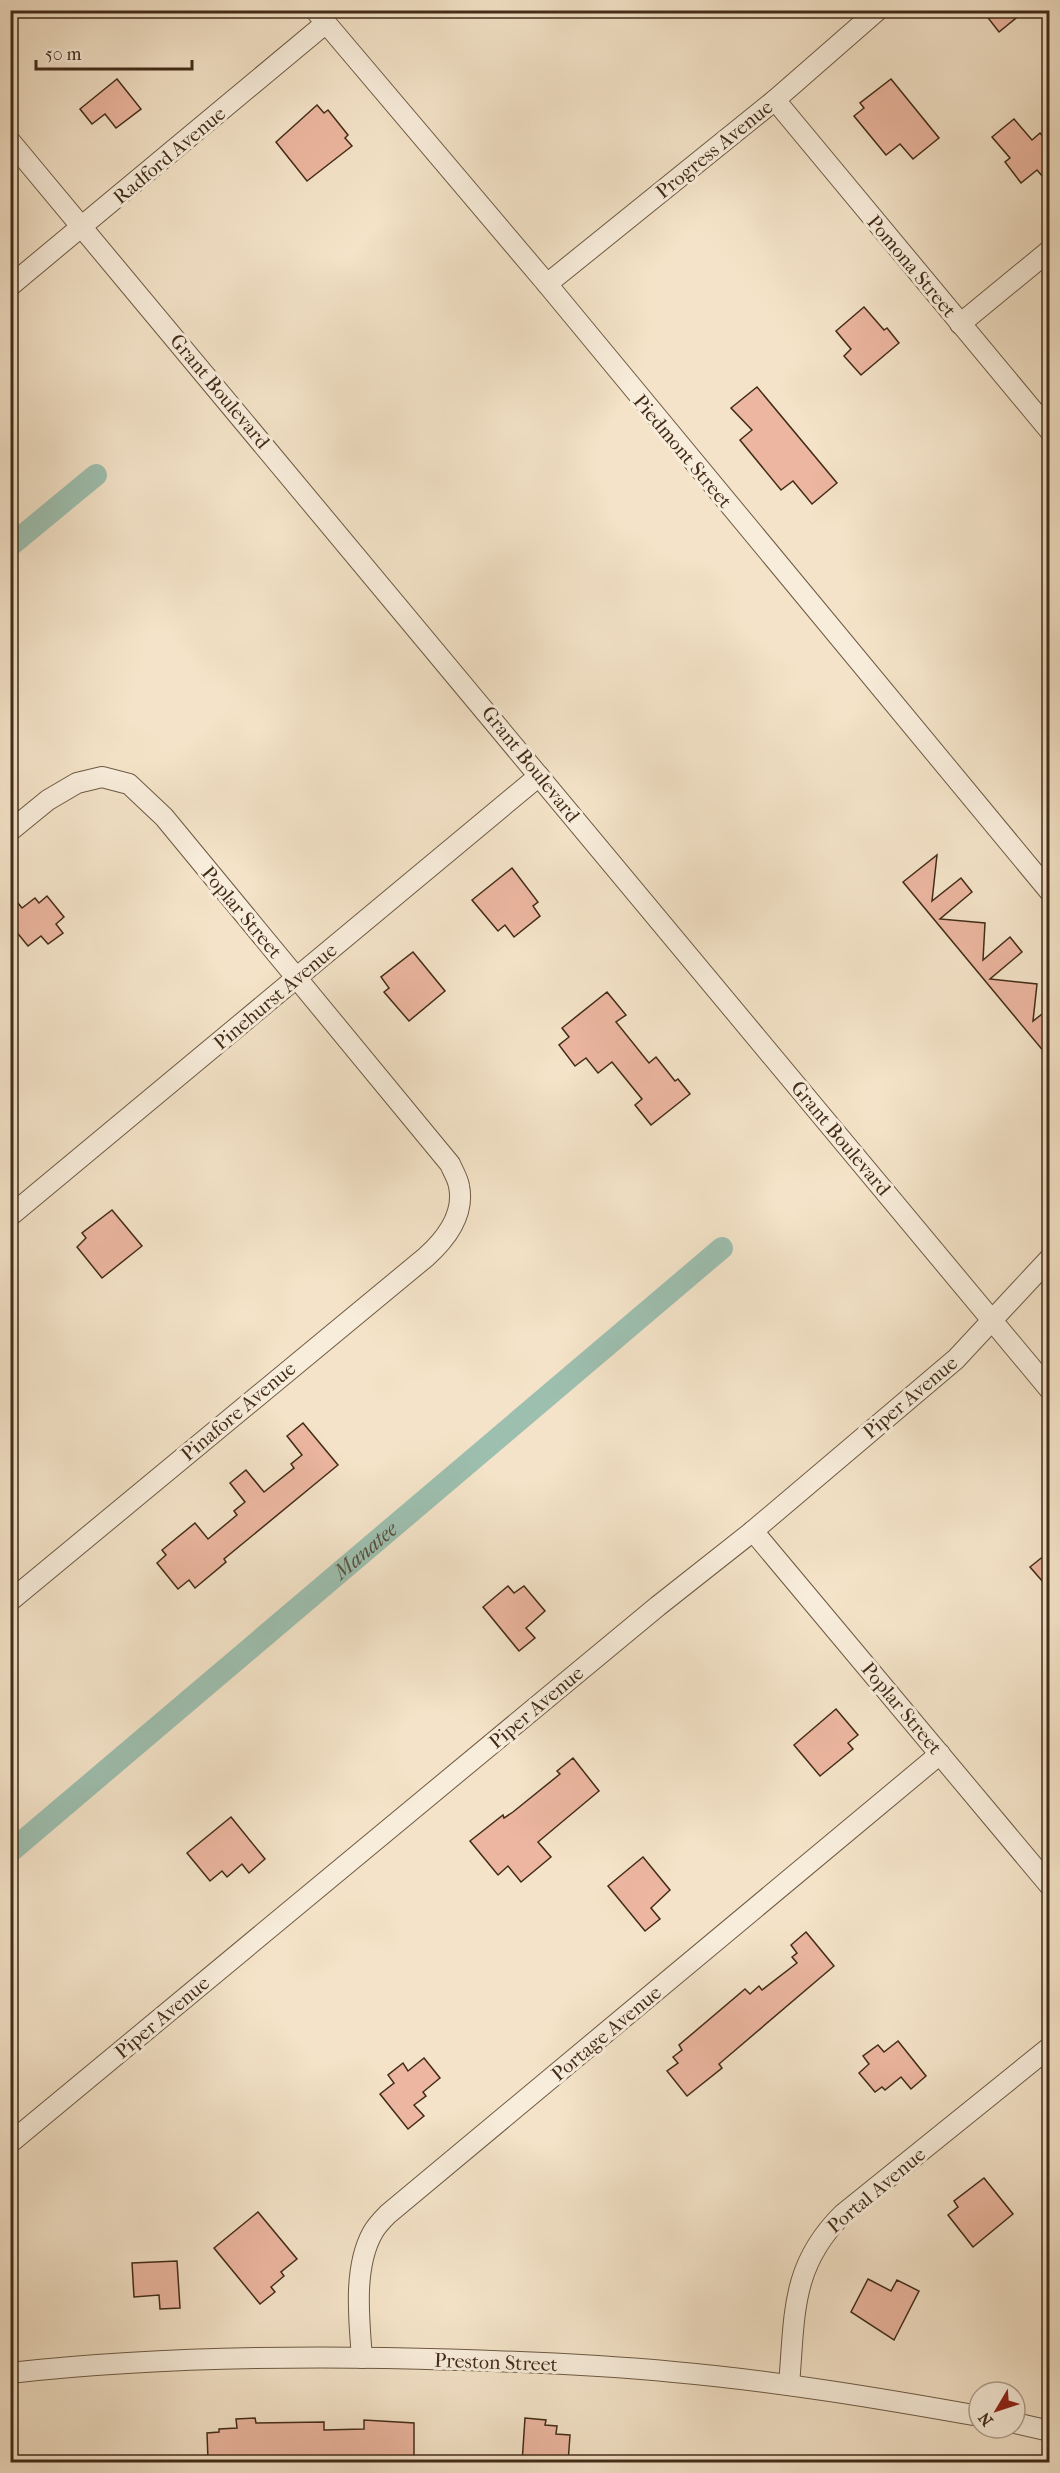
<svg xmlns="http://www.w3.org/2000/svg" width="1060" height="2473" font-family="'IM FELL French Canon',serif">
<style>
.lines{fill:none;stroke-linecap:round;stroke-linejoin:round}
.canal{stroke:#9dbfaf;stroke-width:22}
.building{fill:#ecb6a0;stroke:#422c18;stroke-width:1.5}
.minor-casing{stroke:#6e5a44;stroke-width:22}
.minor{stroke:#f8eddb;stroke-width:20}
.labels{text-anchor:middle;stroke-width:6;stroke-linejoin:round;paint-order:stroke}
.street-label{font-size:20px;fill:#422c18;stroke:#f8eddb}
.water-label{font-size:21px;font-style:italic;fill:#59513e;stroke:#f8eddb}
</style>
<rect width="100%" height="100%" fill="#f4e3c8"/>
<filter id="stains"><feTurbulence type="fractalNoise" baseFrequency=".00333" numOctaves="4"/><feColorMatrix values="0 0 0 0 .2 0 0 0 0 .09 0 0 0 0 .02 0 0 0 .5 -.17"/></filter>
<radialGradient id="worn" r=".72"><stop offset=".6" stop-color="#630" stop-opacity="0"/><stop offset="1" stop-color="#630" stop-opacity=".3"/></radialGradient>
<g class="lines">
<g class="canal">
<polyline points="10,546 96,475"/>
<path id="s1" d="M10,1852L722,1248"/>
</g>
</g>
<g class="building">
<polygon points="982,10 1026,10 999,32"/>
<polygon points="117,79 141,109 116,128 105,114 92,124 80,109"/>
<polygon points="891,79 939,138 913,159 900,144 886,155 854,116 864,108 860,103"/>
<polygon points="317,105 324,113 328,110 348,135 345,138 352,146 307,181 276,142"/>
<polygon points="1014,119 1032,140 1040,133 1050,145 1050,185 1037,170 1021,183 1005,162 1010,158 992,137"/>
<polygon points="864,307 884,330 887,328 899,343 861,375 844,356 851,349 836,331"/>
<polygon points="757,387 837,483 812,504 793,481 781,490 740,440 752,430 731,408"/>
<polygon points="937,855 932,901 961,878 972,892 940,919 985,923 983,960 1010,937 1022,952 990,979 1037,984 1033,1021 1050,1008 1050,1059 903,882"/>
<polygon points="512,868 538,902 533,906 540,916 514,937 505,925 498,931 472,900"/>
<polygon points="10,893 22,908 35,898 39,903 47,896 64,917 56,924 63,933 48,944 41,936 28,946 10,924"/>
<polygon points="413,952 445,991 409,1021 384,992 389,988 381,977"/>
<polygon points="607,992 626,1015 616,1022 649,1063 656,1057 675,1081 678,1079 690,1094 651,1125 635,1105 642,1099 612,1062 598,1073 586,1058 575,1066 559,1045 569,1037 562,1028"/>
<polygon points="112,1210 142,1246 102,1278 77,1247 86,1238 82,1233"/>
<polygon points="303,1423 338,1465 224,1559 226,1562 195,1588 189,1580 178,1589 157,1563 166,1555 162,1550 195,1523 208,1539 237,1515 234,1511 245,1502 230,1483 246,1470 264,1492 294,1468 291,1464 302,1455 287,1436"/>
<polygon points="1050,1551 1050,1590 1030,1567"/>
<polygon points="508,1586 514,1593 524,1586 545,1611 526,1628 535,1638 519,1651 483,1607"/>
<polygon points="836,1709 858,1735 848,1743 853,1749 820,1776 794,1745"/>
<polygon points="573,1758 599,1791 538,1842 551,1857 521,1882 508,1866 498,1875 470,1841 503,1815 504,1818 513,1812 560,1774 557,1771"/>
<polygon points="231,1817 265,1859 249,1873 242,1864 227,1877 222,1871 210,1881 187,1853"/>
<polygon points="643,1857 670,1890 651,1908 660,1919 645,1931 608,1886"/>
<polygon points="806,1932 834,1966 719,2064 722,2068 687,2096 667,2071 678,2063 673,2057 682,2050 679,2045 745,1989 750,1994 759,1986 762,1990 797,1963 792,1957 797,1953 791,1945"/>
<polygon points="898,2041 926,2076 911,2089 901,2077 885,2090 882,2087 875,2092 859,2073 869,2064 863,2056 878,2045 884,2052"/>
<polygon points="424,2058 440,2078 423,2092 426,2096 414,2105 424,2116 408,2129 380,2094 394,2083 388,2075 403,2063 408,2071"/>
<polygon points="984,2178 1013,2214 973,2247 948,2215 958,2207 954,2201"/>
<polygon points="258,2212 297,2259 281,2272 284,2276 271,2287 275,2292 260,2304 214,2248"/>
<polygon points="177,2261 180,2308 160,2309 159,2295 134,2297 132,2263"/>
<polygon points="868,2279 891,2291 897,2280 919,2291 894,2340 851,2312"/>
<polygon points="255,2418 256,2423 324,2422 324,2430 364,2429 364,2420 414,2423 414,2459 390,2460 391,2463 225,2463 225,2458 208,2459 207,2433 219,2432 219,2429 237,2428 236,2419"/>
<polygon points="525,2418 546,2420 545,2425 557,2426 556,2434 570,2435 568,2463 522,2463"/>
</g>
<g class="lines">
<defs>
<g id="minor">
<polyline points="315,10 547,284 1050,892"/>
<polyline points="775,100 1050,431"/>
<polyline points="10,141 1050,1390"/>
<polyline points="547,284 775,100 878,10"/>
<polyline points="10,286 326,23"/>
<polyline points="960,324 1050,250"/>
<path d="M10,831L48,800L77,783L102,777L129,784L164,817L450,1164C453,1171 458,1179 459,1186C465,1215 446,1239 426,1257L10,1601"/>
<polyline points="10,1216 539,776"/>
<polyline points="753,1531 1050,1886"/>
<polyline points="10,2143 658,1606 753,1531 956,1359 1050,1258"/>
<path d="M362,2358C359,2319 353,2267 373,2232C377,2225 383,2219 388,2214L940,1754"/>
<path d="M10,2373C135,2359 261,2356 386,2358C482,2360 579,2363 674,2372C776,2381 878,2398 979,2416"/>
<path d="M789,2385C795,2316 790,2266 843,2214L1050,2047"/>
<polyline points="1015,2423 1050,2431"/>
</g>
</defs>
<use href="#minor" class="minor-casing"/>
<use href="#minor" class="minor"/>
</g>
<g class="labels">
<g class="street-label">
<text transform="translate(714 149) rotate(-39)" y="7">Progress Avenue</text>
<text transform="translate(169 155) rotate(-40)" y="7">Radford Avenue</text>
<text transform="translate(912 266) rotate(50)" y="7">Pomona Street</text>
<text transform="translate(220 391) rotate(50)" y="7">Grant Boulevard</text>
<text transform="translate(683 451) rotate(50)" y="7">Piedmont Street</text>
<text transform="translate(531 764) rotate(51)" y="7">Grant Boulevard</text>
<text transform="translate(242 912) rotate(50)" y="7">Poplar Street</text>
<text transform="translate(275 996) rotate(-40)" y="7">Pinehurst Avenue</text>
<text transform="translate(841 1138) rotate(50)" y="7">Grant Boulevard</text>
<text transform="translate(910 1397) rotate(-40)" y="7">Piper Avenue</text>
<text transform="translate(238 1411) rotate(-40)" y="7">Pinafore Avenue</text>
<text transform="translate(536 1707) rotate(-40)" y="7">Piper Avenue</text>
<text transform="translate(902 1708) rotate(50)" y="7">Poplar Street</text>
<text transform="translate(162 2017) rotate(-40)" y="7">Piper Avenue</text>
<text transform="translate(606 2033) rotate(-40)" y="7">Portage Avenue</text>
<text transform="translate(876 2190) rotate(-40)" y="7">Portal Avenue</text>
<text transform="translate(496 2362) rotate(2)" y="7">Preston Street</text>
</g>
<g class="water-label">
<text dy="7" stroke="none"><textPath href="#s1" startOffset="466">Manatee</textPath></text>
</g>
</g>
<rect width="1060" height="2473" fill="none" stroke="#f4e3c8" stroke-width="36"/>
<rect x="12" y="12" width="1036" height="2449" fill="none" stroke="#422c18" stroke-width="3"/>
<rect x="18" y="18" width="1024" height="2437" fill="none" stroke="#422c18" stroke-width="1.5"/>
<g transform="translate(997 2410) rotate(231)"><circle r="28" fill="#f8eddb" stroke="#afa08d" stroke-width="1.5"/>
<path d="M0-4.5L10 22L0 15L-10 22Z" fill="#8f2418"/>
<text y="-9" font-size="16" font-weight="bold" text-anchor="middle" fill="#422c18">N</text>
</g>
<path d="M36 60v9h156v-9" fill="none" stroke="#422c18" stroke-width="3"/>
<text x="45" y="60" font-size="18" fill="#422c18" stroke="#f8eddb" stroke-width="4.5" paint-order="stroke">50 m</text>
<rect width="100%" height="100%" filter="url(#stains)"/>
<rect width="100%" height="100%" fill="url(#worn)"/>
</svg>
